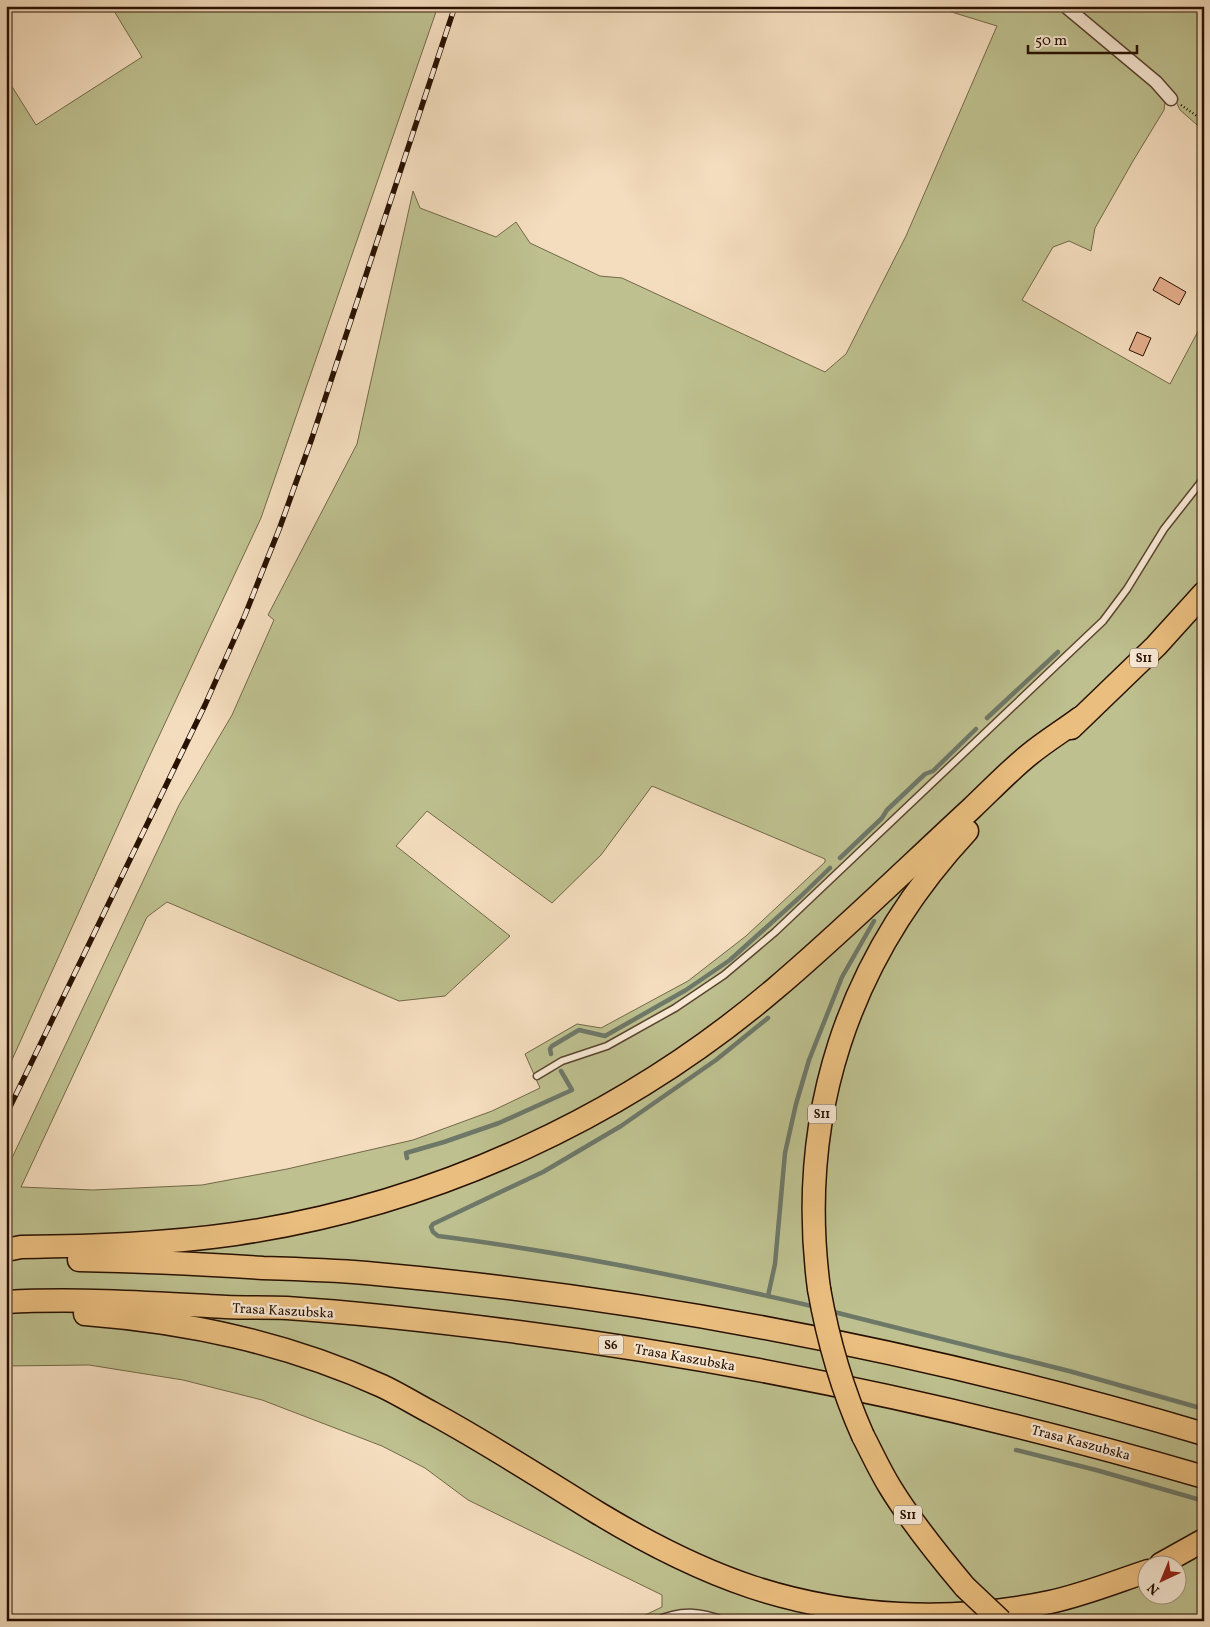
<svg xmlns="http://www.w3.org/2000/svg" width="1210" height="1627" font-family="Vollkorn,serif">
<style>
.green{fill:#bec08f;stroke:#736848;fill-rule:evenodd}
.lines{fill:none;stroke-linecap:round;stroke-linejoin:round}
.stream{stroke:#6e7868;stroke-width:4.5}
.building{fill:#e6af8e;stroke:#281100}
.lane-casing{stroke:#5b4430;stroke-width:9}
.street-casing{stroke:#5b4430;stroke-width:15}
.highway-casing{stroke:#281100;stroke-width:25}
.path{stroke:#281100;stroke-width:2.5;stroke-dasharray:1 2.5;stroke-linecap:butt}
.lane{stroke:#f8e9d5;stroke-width:6}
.street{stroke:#f8e9d5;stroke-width:12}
.highway{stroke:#eabe7f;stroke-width:22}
.rail-casing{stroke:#281100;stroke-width:5.5}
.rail{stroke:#f8e9d5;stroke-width:4;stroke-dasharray:11;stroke-linecap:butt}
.highway-bridge-casing{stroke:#281100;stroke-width:25;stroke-linecap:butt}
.highway-bridge{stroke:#eabe7f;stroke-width:22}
.labels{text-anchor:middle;stroke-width:4.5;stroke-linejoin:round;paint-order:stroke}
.shield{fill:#f8e9d5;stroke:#665240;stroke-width:1}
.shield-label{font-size:12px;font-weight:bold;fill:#281100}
.street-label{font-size:14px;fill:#281100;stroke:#f8e9d5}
</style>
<rect width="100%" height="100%" fill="#f4ddbe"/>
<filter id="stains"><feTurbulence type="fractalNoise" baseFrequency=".004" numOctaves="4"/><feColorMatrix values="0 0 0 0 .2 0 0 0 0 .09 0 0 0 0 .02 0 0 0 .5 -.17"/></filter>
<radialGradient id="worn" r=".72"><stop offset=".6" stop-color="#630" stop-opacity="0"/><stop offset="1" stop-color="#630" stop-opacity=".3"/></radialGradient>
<g class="green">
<polygon points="111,6 438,6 261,518 145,766 6,1073 6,77 36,125 142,57"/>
<path d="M924,6H1058L1160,91L1165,102L1164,110L1133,161L1095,228L1091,251L1069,241L1053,247L1022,300L1170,384L1204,320V1621H647L643,1616L662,1607V1595L468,1500L425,1468L382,1446L262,1400L183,1380L89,1365L6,1366V1161L11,1160L179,805L232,715L274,620L268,615L357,444L413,191L420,208L496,237L516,222L530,243L600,276L622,278L825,372L846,354L906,236L997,26L945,10ZM652,786L825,859V862L746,936L688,981L601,1028L577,1024L525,1054L540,1088L492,1111L413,1140L287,1169L202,1185L93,1190L21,1187L147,917L167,902L399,1001L445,996L510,936L396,846L427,811L552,903L601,855ZM1148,1564H1178V1594H1148Z"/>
<polygon points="1071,6 1204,6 1204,131 1180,110 1174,97"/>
</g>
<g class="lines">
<g class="stream">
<polyline points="987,718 1058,652"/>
<polyline points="840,858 882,818 887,810 925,774 933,771 976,729"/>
<path d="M768,1018L716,1060L621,1126L543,1172L433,1224L431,1227L433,1232L438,1236C565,1252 691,1278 816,1307"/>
<polyline points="551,1054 550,1049 552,1046 579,1030 605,1036 686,990 730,960 800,897 830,868"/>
<polyline points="407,1158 406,1153 444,1142 499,1123 572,1090 561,1071"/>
<polyline points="768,1296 775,1264 785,1153 796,1104 809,1060 842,977 874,921"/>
<polyline points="830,1311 1069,1371 1204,1409"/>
<polyline points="1016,1450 1096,1470 1204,1501"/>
</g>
</g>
<g class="building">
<polygon points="1160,277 1186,292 1179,305 1153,290"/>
<polygon points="1137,332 1151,338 1143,356 1129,350"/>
</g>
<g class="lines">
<defs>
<g id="lane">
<polyline points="537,1076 562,1061 607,1046 675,1008 724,975 775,932 1103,621 1127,589 1164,529 1204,478"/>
<path d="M655,1621C681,1609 700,1611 726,1621"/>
</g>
<polyline id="street" points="1065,6 1156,82 1171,99"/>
<g id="highway">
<polyline points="1071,728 1156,646 1204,593"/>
<path d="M6,1250L21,1247C93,1246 164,1244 235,1234C434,1205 625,1117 777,987C844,930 907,868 972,808C991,790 1010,770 1030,754C1046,741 1064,730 1080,718"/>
<path d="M79,1260C140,1261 201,1264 263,1268C297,1269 331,1270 366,1273C649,1298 931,1353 1204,1434"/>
<path d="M819,1289C796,1116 848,959 967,831"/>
<path d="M6,1302C80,1298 153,1303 226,1307C246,1308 267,1307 287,1308C364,1313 441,1322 518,1332C750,1362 979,1411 1204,1477"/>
<path d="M85,1314C189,1322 286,1343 382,1386C399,1394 415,1404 432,1413C489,1444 543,1479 598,1513C646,1542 698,1569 752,1587C847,1618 952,1623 1050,1602C1083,1595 1115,1582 1148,1571"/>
<path d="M863,1436C872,1453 880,1471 890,1487C912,1523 938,1555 965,1587"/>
<polyline points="1161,1564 1204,1540"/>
</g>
</defs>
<use href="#lane" class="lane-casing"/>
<use href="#street" class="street-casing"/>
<use href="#highway" class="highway-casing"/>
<polyline class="path" points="1181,105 1204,121"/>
<use href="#lane" class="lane"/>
<use href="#street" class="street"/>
<use href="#highway" class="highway"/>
<defs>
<polyline id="rail" points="6,1115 205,705 245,615 280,527 312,438 455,6"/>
</defs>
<use href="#rail" class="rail-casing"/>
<use href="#rail" class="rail"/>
<defs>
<g id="highway-bridge">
<path d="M819,1289C828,1340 842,1389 863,1436"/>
<polyline points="965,1587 1001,1621"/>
</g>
</defs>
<use href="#highway-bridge" class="highway-bridge-casing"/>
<use href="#highway-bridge" class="highway-bridge"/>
</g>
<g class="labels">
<g class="shield">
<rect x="1130" y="648.5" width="28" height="19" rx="4"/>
<rect x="808" y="1104.5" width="28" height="19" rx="4"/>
<rect x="598.5" y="1335.5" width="25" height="19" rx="4"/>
<rect x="894" y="1505.5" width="28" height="19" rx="4"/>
</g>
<g class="shield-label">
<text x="1144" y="662">S11</text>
<text x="822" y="1118">S11</text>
<text x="611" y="1349">S6</text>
<text x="908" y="1519">S11</text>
</g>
<g class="street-label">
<text transform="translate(283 1310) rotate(3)" y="5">Trasa Kaszubska</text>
<text transform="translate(685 1357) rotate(10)" y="5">Trasa Kaszubska</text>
<text transform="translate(1081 1442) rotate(15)" y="5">Trasa Kaszubska</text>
</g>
</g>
<rect width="1210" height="1627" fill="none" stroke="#f4ddbe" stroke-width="25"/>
<rect x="8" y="8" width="1195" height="1612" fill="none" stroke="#281100" stroke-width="2.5"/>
<rect x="12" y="12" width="1185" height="1602" fill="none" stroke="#281100"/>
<g transform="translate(1162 1580) rotate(224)"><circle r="24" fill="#f8e9d5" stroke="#a59380"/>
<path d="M0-4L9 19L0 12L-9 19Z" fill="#8f2418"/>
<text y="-8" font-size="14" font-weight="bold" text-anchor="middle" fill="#281100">N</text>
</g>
<path d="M1028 45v8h109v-8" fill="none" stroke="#281100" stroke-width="2.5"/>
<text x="1035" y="45" font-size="15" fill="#281100" stroke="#f8e9d5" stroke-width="4" paint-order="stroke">50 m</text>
<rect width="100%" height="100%" filter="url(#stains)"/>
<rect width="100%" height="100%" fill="url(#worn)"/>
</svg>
